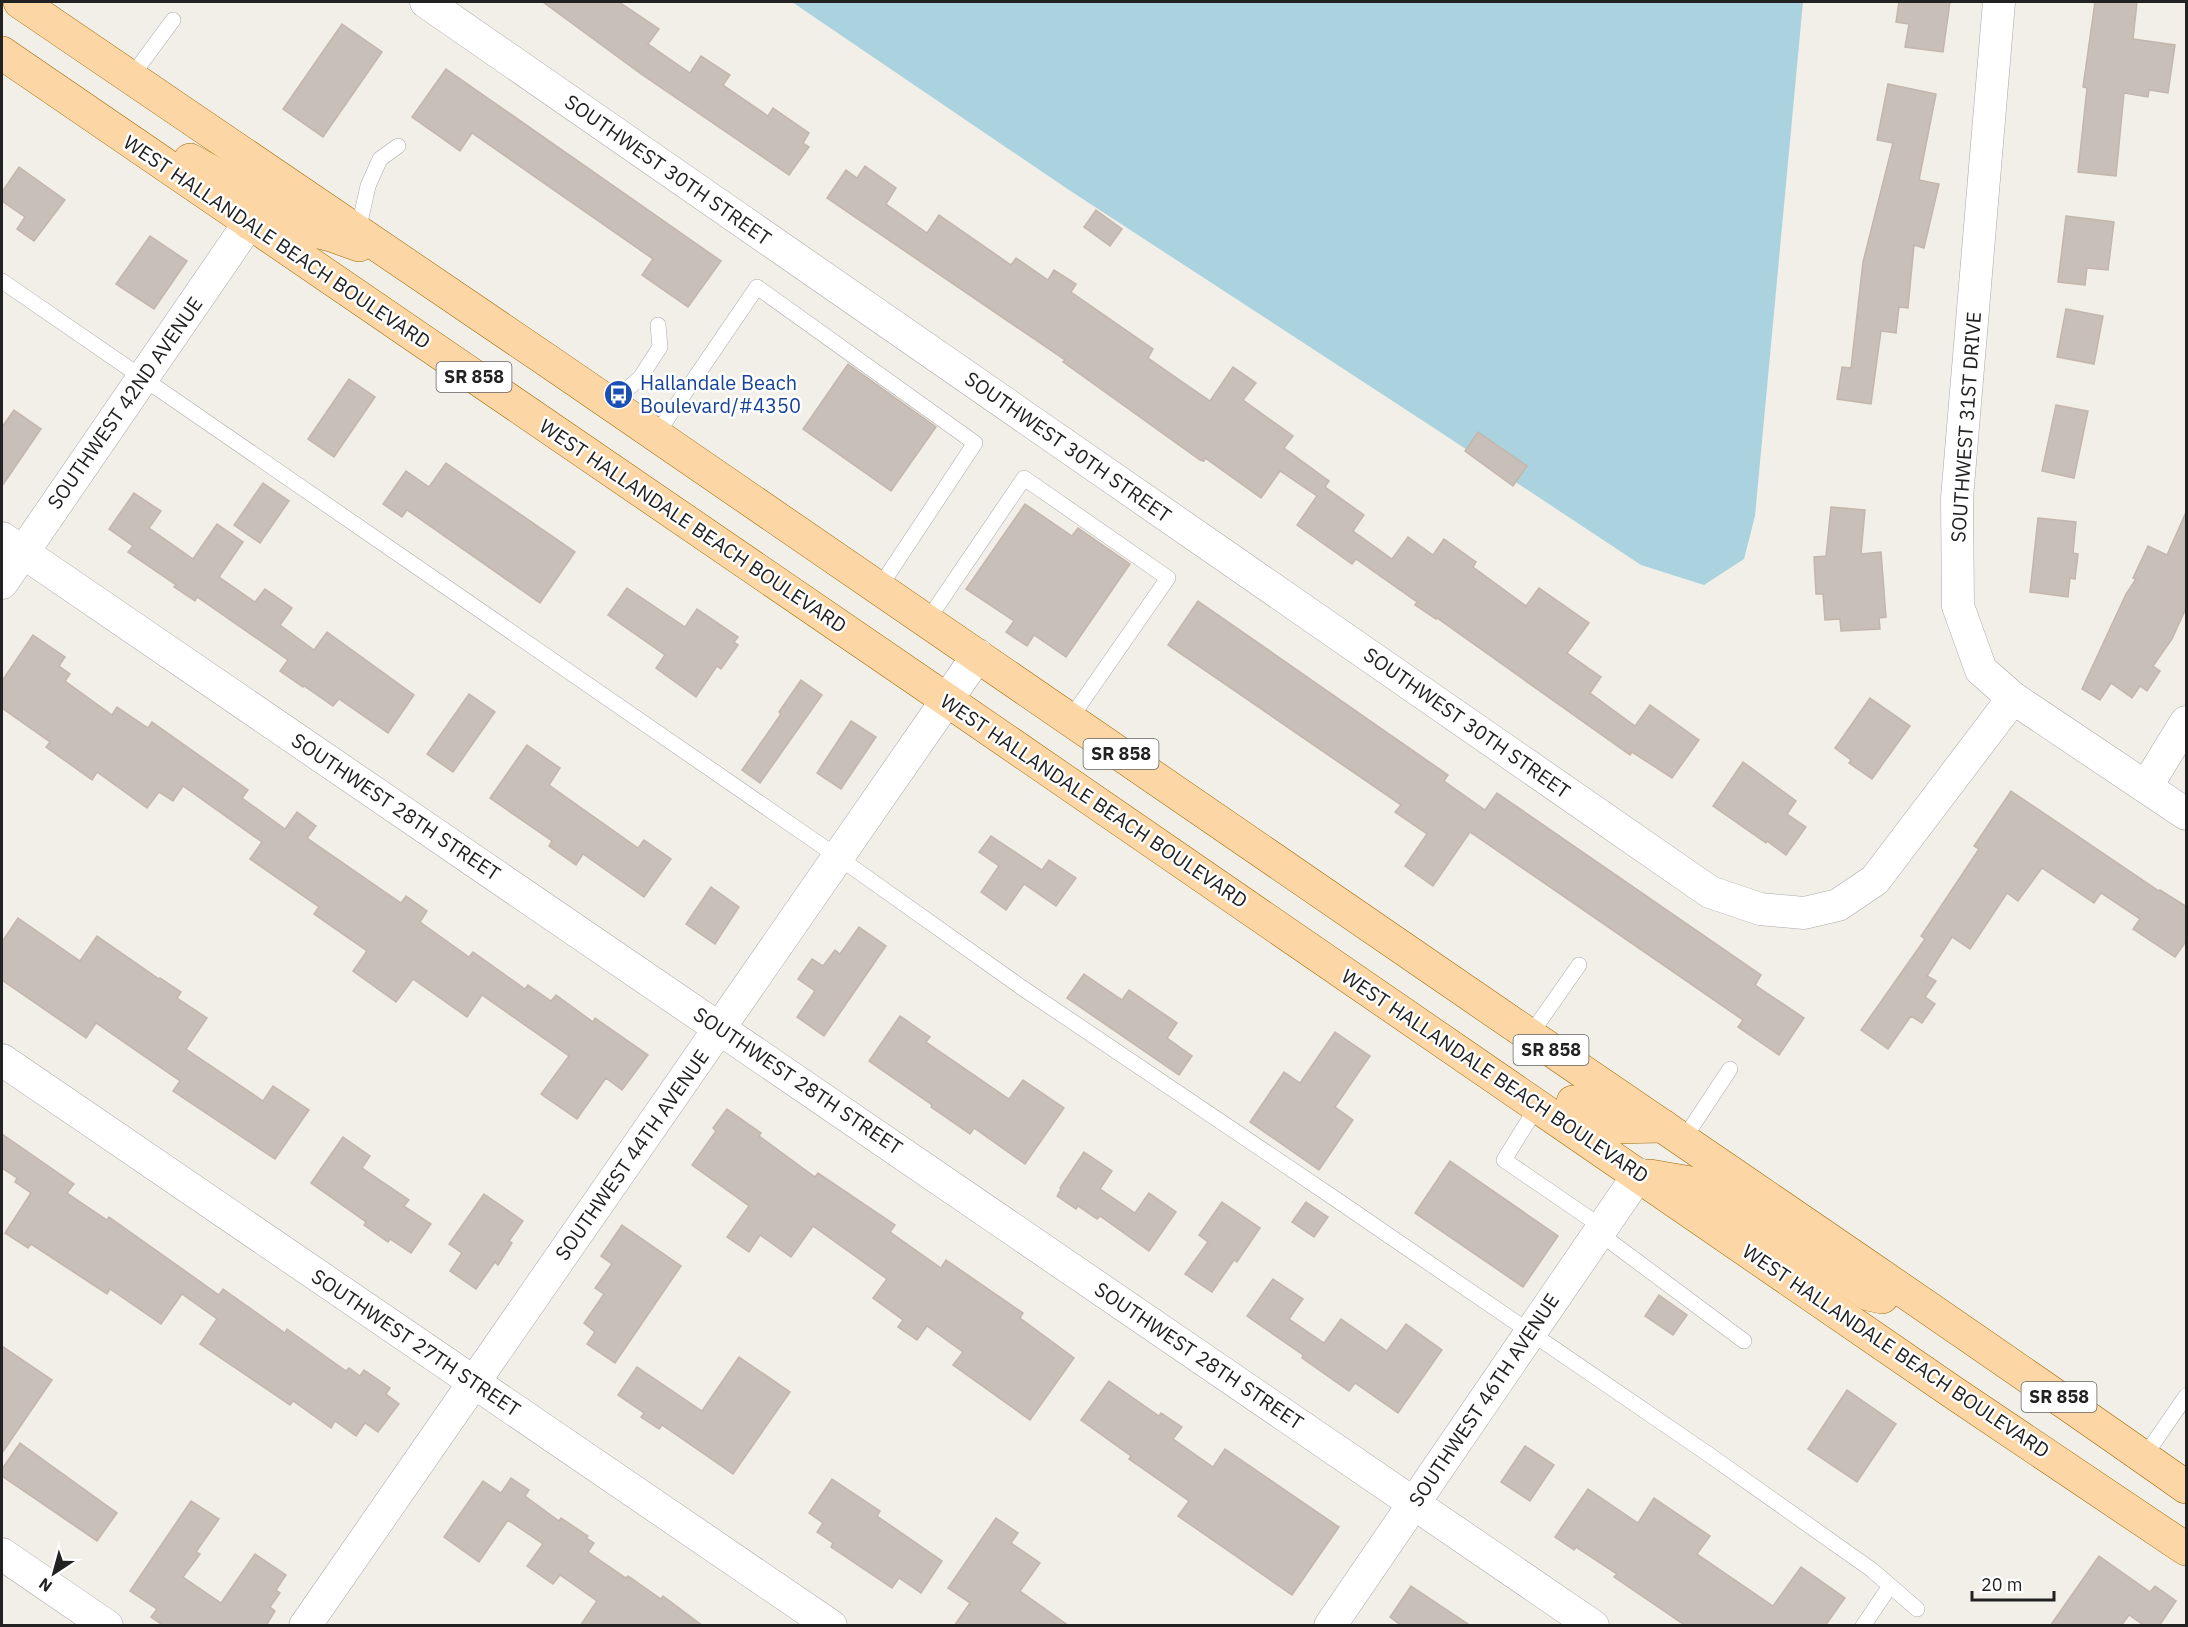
<svg xmlns="http://www.w3.org/2000/svg" width="2188" height="1627" font-family="'IBM Plex Sans',sans-serif">
<style>
.water{fill:#aad3df}
.building{fill:#c7bfb8;stroke:#c4b6ab;stroke-width:1.5}
.lines{fill:none;stroke-linecap:round;stroke-linejoin:round}
.service-casing{stroke:#a9a9a9;stroke-width:16}
.minor-casing{stroke:#a9a9a9;stroke-width:33}
.primary-casing{stroke:#a06b00;stroke-width:34}
.service{stroke:#fff;stroke-width:15}
.minor{stroke:#fff;stroke-width:32}
.primary{stroke:#fcd6a4;stroke-width:33}
.labels{text-anchor:middle;stroke-width:5;stroke-linejoin:round;paint-order:stroke}
.shield{fill:#fff;stroke:#646464;stroke-width:1.5}
.shield-label{font-size:18px;font-weight:bold;fill:#222}
.street-label{font-size:20px;fill:#222;stroke:#fff}
.transit-label{font-size:20px;fill:#164399;stroke:#fff;text-anchor:start}
</style>
<rect width="100%" height="100%" fill="#f2efe9"/>
<polygon class="water" points="792,2 1803,2 1755,516 1744,559 1704,585 1641,565 1434,428 1069,190"/>
<g class="building">
<polygon points="543,2 619,2 659,29 648,44 690,73 701,56 730,75 723,85 768,116 773,108 809,133 803,143 809,147 789,175 641,74"/>
<polygon points="1899,2 1950,2 1943,52 1905,47 1909,24 1896,22"/>
<polygon points="2095,2 2137,2 2133,39 2175,45 2168,93 2149,90 2148,97 2124,93 2116,176 2078,172 2087,88 2083,87"/>
<polygon points="342,24 382,52 323,137 283,109"/>
<polygon points="446,69 721,261 688,307 642,275 653,259 472,133 460,151 412,117"/>
<polygon points="1888,84 1936,94 1919,180 1939,184 1924,248 1914,245 1908,308 1899,307 1896,333 1881,331 1871,404 1837,399 1842,367 1851,368 1863,262 1893,143 1877,140"/>
<polygon points="865,166 896,188 886,204 927,233 939,215 1011,265 1016,258 1048,280 1054,270 1076,284 1071,292 1153,349 1148,358 1210,401 1233,367 1256,383 1243,400 1293,436 1284,448 1329,481 1325,487 1364,515 1353,531 1392,559 1408,537 1433,555 1444,539 1476,562 1473,567 1526,606 1539,588 1589,623 1567,653 1601,677 1590,693 1635,726 1650,705 1699,740 1672,778 1632,752 1630,755 1437,618 1436,619 1415,605 1417,602 1356,559 1352,564 1297,525 1317,496 1280,471 1261,498 1205,458 1204,461 1200,460 1063,362 1065,360 827,198 846,170 857,178"/>
<polygon points="19,167 65,200 34,241 17,229 25,217 2,201 2,192"/>
<polygon points="1096,210 1122,229 1110,246 1084,227"/>
<polygon points="2066,216 2114,222 2108,270 2087,268 2085,285 2058,282"/>
<polygon points="150,236 187,261 154,309 116,284"/>
<polygon points="2066,309 2103,316 2094,364 2057,357"/>
<polygon points="848,364 936,427 891,491 803,429"/>
<polygon points="349,379 375,397 334,457 308,439"/>
<polygon points="2056,405 2088,411 2074,478 2042,471"/>
<polygon points="14,410 41,429 2,486 2,427"/>
<polygon points="1478,432 1527,466 1513,486 1465,451"/>
<polygon points="446,463 575,552 540,603 407,510 402,517 383,504 406,471 429,487"/>
<polygon points="263,483 289,501 260,543 234,525"/>
<polygon points="134,493 161,511 149,528 193,559 217,524 243,542 219,577 255,602 265,589 292,608 280,625 314,650 327,632 414,695 388,733 339,699 333,706 304,686 303,687 280,671 288,660 197,597 195,601 174,587 176,585 128,552 133,546 109,529"/>
<polygon points="1025,504 1072,536 1078,528 1130,564 1066,657 1034,635 1027,646 1006,632 1014,621 966,589"/>
<polygon points="1831,507 1865,510 1861,554 1881,552 1886,617 1879,618 1880,629 1841,631 1840,619 1825,620 1823,594 1816,594 1814,557 1826,556"/>
<polygon points="2187,510 2187,606 2172,639 2153,666 2160,671 2147,691 2140,686 2132,698 2111,683 2100,700 2082,689 2126,594 2136,579 2133,578 2148,546 2167,555"/>
<polygon points="2038,518 2076,522 2073,553 2078,554 2075,579 2070,578 2068,597 2030,592"/>
<polygon points="627,588 685,627 697,609 738,637 734,642 738,645 721,669 717,666 696,697 656,668 665,655 608,615"/>
<polygon points="1198,601 1448,775 1444,781 1485,810 1497,793 1761,975 1755,985 1804,1018 1779,1055 1738,1027 1743,1020 1470,832 1433,886 1405,866 1427,834 1395,812 1401,805 1168,645"/>
<polygon points="33,635 65,657 59,666 70,674 65,681 112,715 117,707 148,728 152,722 248,790 242,798 285,829 297,812 316,826 307,838 401,903 406,896 427,911 420,922 469,957 473,952 525,989 528,985 551,1001 556,995 593,1022 595,1018 648,1055 622,1090 606,1078 577,1119 541,1094 569,1056 482,995 467,1017 413,979 396,1002 353,971 367,951 314,914 319,907 250,859 262,842 183,786 173,801 159,792 147,808 97,772 92,780 46,747 50,742 2,708 2,681"/>
<polygon points="801,680 822,695 760,783 742,770 781,714 779,712"/>
<polygon points="469,694 495,712 453,772 427,754"/>
<polygon points="1870,698 1910,726 1872,779 1849,763 1851,760 1835,748"/>
<polygon points="851,721 876,737 841,789 817,773"/>
<polygon points="527,745 560,768 549,785 638,848 644,840 671,859 644,897 583,854 576,865 549,846 552,841 490,798"/>
<polygon points="1743,762 1796,801 1787,814 1806,827 1786,855 1767,841 1766,843 1713,806"/>
<polygon points="2011,791 2159,891 2160,890 2187,907 2187,940 2175,957 2133,929 2140,919 2101,893 2094,903 2042,868 2018,901 2007,893 1970,949 1952,937 1927,976 1936,981 1925,997 1935,1004 1922,1023 1911,1016 1888,1049 1861,1030 1925,939 1921,936 1979,849 1974,846"/>
<polygon points="991,836 1042,870 1049,860 1076,878 1056,906 1024,884 1006,910 981,892 999,866 979,852"/>
<polygon points="711,887 739,907 715,944 686,924"/>
<polygon points="18,918 80,961 97,936 159,979 160,978 181,992 177,998 207,1018 186,1049 263,1101 273,1086 309,1110 275,1159 173,1091 180,1081 96,1023 86,1038 2,980 2,942"/>
<polygon points="859,927 886,946 824,1036 797,1017 815,991 798,979 812,959 823,966 835,950 840,954"/>
<polygon points="1084,974 1122,1000 1129,990 1177,1023 1167,1038 1192,1056 1179,1075 1067,998"/>
<polygon points="900,1016 930,1037 926,1042 1009,1099 1023,1080 1064,1108 1025,1164 974,1128 970,1134 931,1107 932,1105 869,1061"/>
<polygon points="1335,1032 1370,1056 1335,1107 1353,1120 1319,1170 1250,1122 1284,1072 1300,1083"/>
<polygon points="727,1109 761,1133 759,1136 815,1177 818,1173 895,1225 890,1232 941,1268 946,1260 1023,1313 1020,1318 1074,1358 1030,1420 953,1365 963,1352 927,1326 917,1340 898,1327 903,1320 873,1298 887,1279 813,1226 791,1257 760,1235 749,1252 727,1237 749,1206 692,1165 716,1131 713,1128"/>
<polygon points="2,1134 74,1184 67,1193 107,1220 109,1217 219,1295 223,1289 285,1333 287,1329 346,1371 349,1368 360,1376 364,1370 390,1388 386,1394 399,1404 378,1432 365,1423 356,1436 335,1421 331,1428 293,1401 290,1405 200,1344 217,1319 182,1294 161,1324 110,1289 107,1294 31,1244 28,1248 5,1233 31,1193 15,1182 17,1178 2,1168"/>
<polygon points="343,1137 370,1156 362,1168 409,1200 404,1206 431,1224 411,1253 390,1239 388,1242 364,1225 366,1222 311,1183"/>
<polygon points="1084,1152 1112,1171 1100,1189 1135,1213 1149,1193 1176,1212 1149,1251 1100,1216 1097,1219 1078,1206 1076,1209 1057,1196 1061,1189 1060,1188"/>
<polygon points="1450,1161 1558,1236 1523,1287 1415,1213"/>
<polygon points="484,1194 523,1221 509,1241 512,1243 498,1265 495,1262 476,1289 450,1271 462,1253 449,1244"/>
<polygon points="1222,1202 1260,1228 1237,1262 1234,1260 1212,1292 1185,1274 1208,1242 1199,1235"/>
<polygon points="1306,1202 1328,1217 1314,1237 1292,1222"/>
<polygon points="622,1225 681,1266 615,1363 587,1344 595,1332 584,1323 604,1294 595,1288 612,1264 601,1256"/>
<polygon points="1273,1279 1303,1299 1289,1319 1324,1343 1341,1319 1387,1351 1406,1324 1442,1350 1398,1413 1355,1383 1349,1391 1302,1358 1303,1355 1247,1316"/>
<polygon points="1659,1295 1687,1315 1673,1335 1645,1316"/>
<polygon points="2,1346 52,1380 2,1453"/>
<polygon points="739,1357 790,1392 733,1474 662,1425 659,1429 641,1417 644,1413 618,1395 637,1367 702,1411"/>
<polygon points="1109,1381 1159,1416 1161,1413 1182,1427 1173,1439 1213,1467 1225,1449 1339,1527 1292,1595 1178,1516 1189,1501 1129,1459 1131,1456 1081,1420"/>
<polygon points="1847,1390 1896,1424 1857,1482 1808,1449"/>
<polygon points="20,1443 117,1513 97,1541 2,1476 2,1469"/>
<polygon points="1525,1446 1554,1465 1530,1501 1501,1482"/>
<polygon points="511,1478 529,1490 525,1496 559,1521 561,1518 588,1536 586,1538 594,1543 588,1552 626,1578 628,1576 661,1599 663,1596 703,1626 580,1626 597,1601 560,1575 553,1584 527,1566 543,1544 508,1520 479,1562 444,1537 483,1481 501,1493"/>
<polygon points="832,1479 880,1511 877,1516 942,1561 921,1593 899,1578 892,1588 831,1547 833,1543 817,1532 823,1523 809,1513"/>
<polygon points="1588,1489 1638,1523 1654,1498 1710,1536 1697,1554 1773,1606 1801,1567 1845,1598 1825,1626 1686,1626 1614,1577 1617,1574 1576,1547 1574,1550 1555,1537"/>
<polygon points="191,1501 219,1519 196,1552 200,1554 183,1577 221,1603 255,1554 286,1575 276,1590 280,1593 270,1607 275,1611 266,1626 164,1626 151,1617 157,1609 130,1591"/>
<polygon points="996,1518 1018,1533 1011,1543 1040,1563 1020,1591 1069,1626 954,1626 970,1603 948,1588"/>
<polygon points="2099,1556 2150,1592 2155,1586 2176,1601 2159,1626 2145,1626 2129,1615 2121,1626 2050,1626"/>
<polygon points="1411,1586 1471,1626 1402,1626 1390,1617"/>
</g>
<g class="lines">
<defs>
<g id="service">
<polyline points="131,77 173,20"/>
<polyline points="358,231 368,186 380,159 398,146"/>
<polyline points="2,281 838,857 1021,987 1334,1198 1708,1454 1872,1570 1917,1609"/>
<polyline points="610,404 640,378 660,347 658,325"/>
<polyline points="656,435 757,287 975,443 879,588"/>
<polyline points="927,621 1024,478 1168,578 1070,719"/>
<polyline points="1530,1035 1579,965"/>
<polyline points="1538,1105 1504,1160 1602,1227"/>
<polyline points="1683,1140 1730,1069"/>
<polyline points="1599,1233 1744,1341"/>
<polyline points="2144,1457 2186,1396"/>
<polyline points="1863,1626 1890,1586"/>
</g>
<g id="minor">
<polyline points="426,2 1710,892 1760,909 1804,913 1838,905 1875,880 2013,698"/>
<polyline points="1999,2 1957,498 1958,606 1981,670 2013,698 2186,814"/>
<polyline points="2,538 1593,1626"/>
<polyline points="2,583 249,223"/>
<polyline points="2146,787 2186,722"/>
<polyline points="2,1060 831,1626"/>
<polyline points="2,1554 107,1626"/>
<polyline points="305,1626 978,655"/>
<polyline points="1330,1626 1639,1174"/>
</g>
<g id="primary">
<path d="M20,2C494,322 965,647 1436,971C1686,1143 1938,1312 2186,1487"/>
<polyline points="2,53 947,700 1954,1393 2186,1549"/>
<polyline points="190,160 244,190 304,200"/>
<polyline points="249,223 281,222 331,235 359,245"/>
<polyline points="1573,1102 1610,1127 1663,1126"/>
<polyline points="1650,1176 1708,1186 1868,1294 1882,1297"/>
</g>
</defs>
<use href="#service" class="service-casing"/>
<use href="#minor" class="minor-casing"/>
<use href="#primary" class="primary-casing"/>
<use href="#service" class="service"/>
<use href="#minor" class="minor"/>
<use href="#primary" class="primary"/>
</g>
<defs>
<symbol id="bus-disc" viewBox="-11 -11 22 22"><circle r="9.5" fill="#1a4fb4" stroke="#fff"/><path d="M-5-6H5V4H4V6H2V4H-2V6H-4V4H-5ZM-3.5-4V0h7V-4ZM-3.5 1.2v1.5H-2V1.2ZM2 1.2v1.5H3.5V1.2Z" fill="#fff"/></symbol>
</defs>
<g fill-rule="evenodd">
<use href="#bus-disc" x="602" y="378" width="33" height="33"/>
</g>
<g class="labels">
<g class="shield">
<rect x="436.5" y="362" width="75" height="30" rx="4.5"/>
<rect x="1083.5" y="739" width="75" height="30" rx="4.5"/>
<rect x="1513.5" y="1035" width="75" height="30" rx="4.5"/>
<rect x="2021.5" y="1382" width="75" height="30" rx="4.5"/>
</g>
<g class="shield-label">
<text x="474" y="383">SR 858</text>
<text x="1121" y="760">SR 858</text>
<text x="1551" y="1056">SR 858</text>
<text x="2059" y="1403">SR 858</text>
</g>
<g class="street-label">
<text transform="translate(668 170) rotate(35)" y="7">SOUTHWEST 30TH STREET</text>
<text transform="translate(277 242) rotate(34)" y="7">WEST HALLANDALE BEACH BOULEVARD</text>
<text transform="translate(125 403) rotate(-55)" y="7">SOUTHWEST 42ND AVENUE</text>
<text transform="translate(1966 427) rotate(-86)" y="7">SOUTHWEST 31ST DRIVE</text>
<text transform="translate(1068 447) rotate(35)" y="7">SOUTHWEST 30TH STREET</text>
<text transform="translate(693 526) rotate(34)" y="7">WEST HALLANDALE BEACH BOULEVARD</text>
<text transform="translate(1467 723) rotate(35)" y="7">SOUTHWEST 30TH STREET</text>
<text transform="translate(1094 801) rotate(34)" y="7">WEST HALLANDALE BEACH BOULEVARD</text>
<text transform="translate(396 807) rotate(34)" y="7">SOUTHWEST 28TH STREET</text>
<text transform="translate(1495 1076) rotate(34)" y="7">WEST HALLANDALE BEACH BOULEVARD</text>
<text transform="translate(798 1081) rotate(34)" y="7">SOUTHWEST 28TH STREET</text>
<text transform="translate(632 1155) rotate(-55)" y="7">SOUTHWEST 44TH AVENUE</text>
<text transform="translate(416 1343) rotate(34)" y="7">SOUTHWEST 27TH STREET</text>
<text transform="translate(1896 1351) rotate(34)" y="7">WEST HALLANDALE BEACH BOULEVARD</text>
<text transform="translate(1199 1356) rotate(34)" y="7">SOUTHWEST 28TH STREET</text>
<text transform="translate(1484 1400) rotate(-56)" y="7">SOUTHWEST 46TH AVENUE</text>
</g>
<g class="transit-label">
<text x="640" y="390">Hallandale Beach<tspan x="640" dy="23">Boulevard/#4350</tspan></text>
</g>
</g>
<rect width="2188" height="1627" fill="none" stroke="#222222" stroke-width="6"/>
<g transform="translate(54 1573) rotate(216)" stroke="#ffffff" stroke-width="4.5" paint-order="stroke">
<path d="M0-4.5L10 22L0 15L-10 22Z" fill="#222222"/>
<text y="-9" font-size="16" font-weight="bold" text-anchor="middle" fill="#222222">N</text>
</g>
<path d="M1972 1591v9h82v-9" fill="none" stroke="#222222" stroke-width="3"/>
<text x="1981" y="1591" font-size="18" fill="#222222" stroke="#ffffff" stroke-width="4.5" paint-order="stroke">20 m</text>
</svg>
